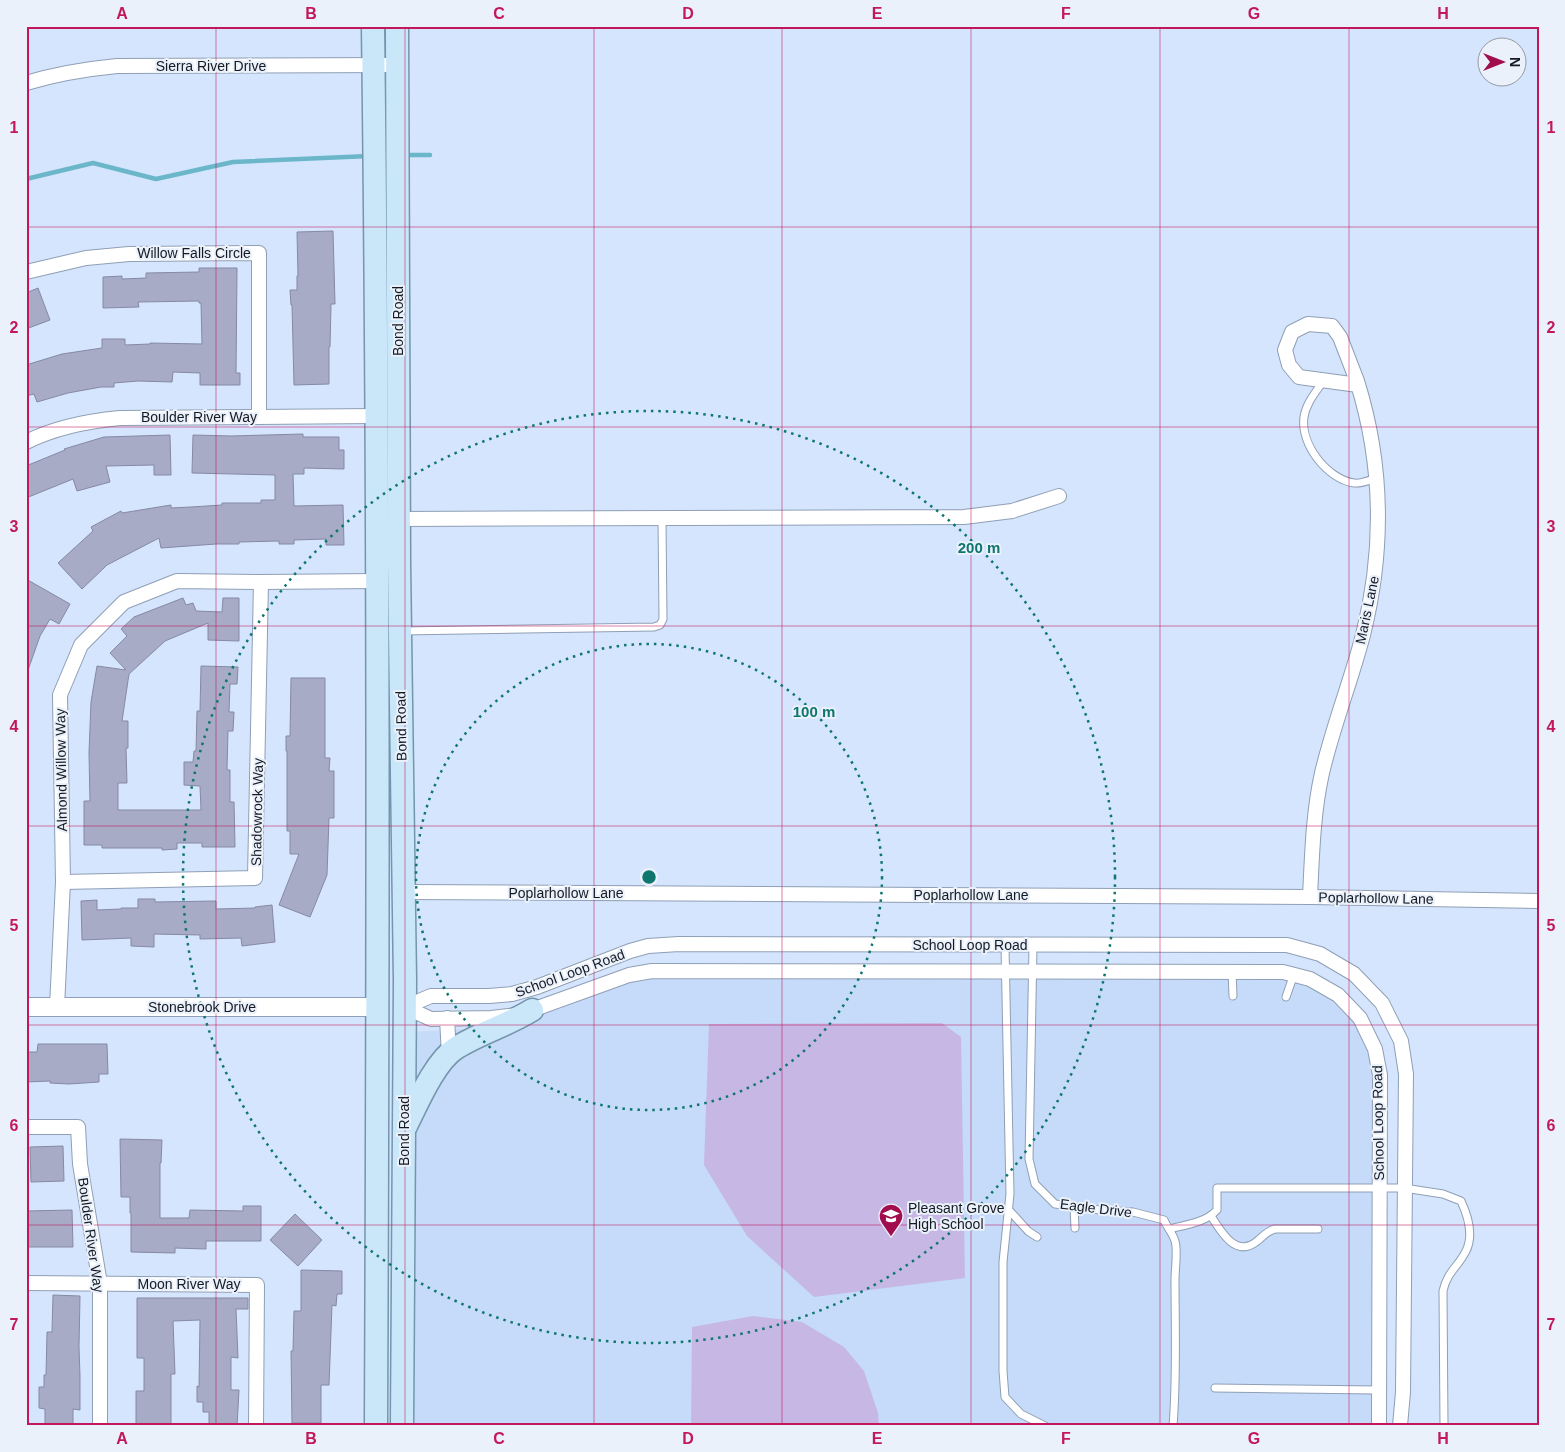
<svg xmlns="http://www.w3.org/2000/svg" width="1565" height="1452" font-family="Helvetica,sans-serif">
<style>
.built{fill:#c5dbf9}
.green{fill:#c6b7e5}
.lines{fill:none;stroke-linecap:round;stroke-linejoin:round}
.stream{stroke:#6bb7c9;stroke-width:4.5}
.building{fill:#a7abc5;stroke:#8689a3}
.service-casing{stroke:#8f9fb5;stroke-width:9}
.minor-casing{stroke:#8f9fb5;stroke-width:16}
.tertiary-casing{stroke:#8f9fb5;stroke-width:20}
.primary-casing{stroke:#7495ac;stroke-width:25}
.service{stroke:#fff;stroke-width:7}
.minor{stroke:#fff;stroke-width:14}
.tertiary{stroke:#fff;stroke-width:18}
.primary{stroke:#cae7fa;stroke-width:22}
.grid{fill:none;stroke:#c2185b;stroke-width:1;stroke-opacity:0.55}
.ring{fill:none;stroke:#0f766e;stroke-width:2.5;stroke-dasharray:2.5 5}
.labels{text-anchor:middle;stroke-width:4;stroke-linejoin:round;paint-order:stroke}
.street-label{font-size:14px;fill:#141a22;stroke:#eaf1fb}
.poi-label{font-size:14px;fill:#141a22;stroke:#eaf1fb;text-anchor:start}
.centre{fill:#0f766e;stroke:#eaf1fb;stroke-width:2.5}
.ring-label{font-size:15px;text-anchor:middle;font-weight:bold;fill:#0f766e;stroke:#eaf1fb;stroke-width:4;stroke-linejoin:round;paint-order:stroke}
.neatline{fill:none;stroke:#c2185b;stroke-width:2}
.grid-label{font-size:16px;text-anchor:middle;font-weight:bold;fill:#c2185b}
</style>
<rect width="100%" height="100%" fill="#d4e5fd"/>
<polygon class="built" points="699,973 1304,979 1344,1001 1373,1049 1372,1426 410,1426 408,1032 506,1027 631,980"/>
<g class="green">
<polygon points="942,1023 961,1037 965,1278 814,1297 747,1236 704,1165 709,1024"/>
<polygon points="753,1316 802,1322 844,1347 864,1371 878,1413 879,1426 691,1426 692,1327"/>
</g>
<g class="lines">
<g class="stream">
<polyline points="404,155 430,155"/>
<polyline points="26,179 93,163 156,179 233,162 369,156"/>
</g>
</g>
<g class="building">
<polygon points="333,231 335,304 331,304 330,347 329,347 329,384 294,385 292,305 291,305 290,290 297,290 297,276 298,276 297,232"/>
<polygon points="199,268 237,268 236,373 240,373 240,385 200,385 200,373 173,372 172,382 138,381 114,383 114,387 101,387 68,393 37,402 34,394 26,396 26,365 62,354 102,348 102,339 125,339 125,345 150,344 150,343 202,344 201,303 199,303 199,301 138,302 139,307 103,308 103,277 122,276 122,279 146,278 146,273 199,272"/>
<polygon points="38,288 50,320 26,329 26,293"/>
<polygon points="303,434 303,437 339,437 339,450 344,450 344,469 304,468 304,474 293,474 294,506 343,505 344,545 326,545 326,539 294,540 294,544 279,544 279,541 239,542 239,544 216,544 161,548 159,538 107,565 82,589 58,563 93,531 91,527 121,511 122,513 171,505 171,508 191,507 222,505 222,503 261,503 261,500 275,500 275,475 192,473 193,435 231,436"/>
<polygon points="170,435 171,475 154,475 154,465 106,466 110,482 77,491 73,479 26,498 26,466 65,450 64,449 104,437"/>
<polygon points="26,579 70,604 59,624 50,619 40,636 28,670 26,669"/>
<polygon points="183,598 186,605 193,603 196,611 222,612 223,598 239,598 239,641 208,640 208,623 165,641 129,674 122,721 128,721 128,748 126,748 127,783 118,783 118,810 201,810 200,786 184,785 184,762 193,762 194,751 196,751 197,711 200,711 201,666 238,667 237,684 230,684 229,712 234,712 233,731 228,731 227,770 230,770 230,802 234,802 235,847 202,847 202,843 177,843 177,849 162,850 162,848 102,848 102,845 84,845 84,801 90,801 89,753 91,702 97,666 126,670 110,653 127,636 121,629 134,617"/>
<polygon points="291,678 325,678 325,758 330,758 329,771 334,771 334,818 329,818 327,875 310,917 279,905 299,854 290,854 290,831 287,831 287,751 286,751 286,736 290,736"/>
<polygon points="138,899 155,899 155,902 216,901 216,909 255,908 255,907 272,905 275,942 242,946 241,938 200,939 200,935 154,934 154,947 131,946 131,938 82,940 81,901 97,900 97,910 121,909 121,908 138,908"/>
<polygon points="38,1044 107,1044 108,1074 99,1074 99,1082 69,1084 50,1083 50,1081 26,1082 26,1052 37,1052"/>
<polygon points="120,1139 162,1140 161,1163 160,1163 160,1218 189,1218 190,1210 243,1211 243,1206 261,1206 261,1241 206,1241 206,1249 175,1248 175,1253 131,1252 131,1213 130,1213 130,1197 121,1197"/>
<polygon points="63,1146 64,1181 31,1182 30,1147"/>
<polygon points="72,1210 73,1247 26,1247 26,1211"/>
<polygon points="295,1214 322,1240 298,1266 270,1240"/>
<polygon points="301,1270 342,1271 342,1294 337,1294 336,1306 332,1305 329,1385 321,1385 321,1423 292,1423 291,1351 293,1351 294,1311 301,1311"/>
<polygon points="53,1295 80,1296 79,1347 80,1376 80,1410 73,1409 73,1426 45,1426 45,1409 39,1408 39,1387 44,1387 44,1375 46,1375 47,1332 52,1332"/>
<polygon points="137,1298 248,1298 248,1309 236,1309 238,1358 231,1357 231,1390 239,1390 237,1426 209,1426 209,1412 203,1412 203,1402 197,1402 197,1386 199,1387 200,1320 173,1321 175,1374 171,1374 171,1426 136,1426 136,1391 144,1391 144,1358 137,1358"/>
</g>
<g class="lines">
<defs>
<g id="service">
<path d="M1324,380C1316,392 1306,403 1304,417C1300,444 1327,479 1354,483C1361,484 1370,480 1376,478"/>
<polyline points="403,631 654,627 660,625 663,619 662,519"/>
<polyline points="1005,946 1010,1194 1003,1262 1003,1371 1005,1397 1021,1414 1045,1426"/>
<path d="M1033,946L1029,1159L1035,1184L1055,1204L1100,1210L1133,1212L1164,1220C1167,1227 1173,1234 1175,1241C1178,1250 1175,1269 1175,1279C1175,1328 1177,1377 1173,1426"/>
<polyline points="1232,971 1233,996"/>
<polyline points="1286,997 1294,974"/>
<polyline points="1074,1207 1075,1228"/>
<polyline points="1008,1209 1028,1231 1037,1237"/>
<path d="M1211,1216C1220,1230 1235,1258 1256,1242C1263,1237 1266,1231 1275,1229H1318"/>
<path d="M1169,1229C1185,1225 1205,1223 1217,1210V1188H1404L1443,1194L1461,1201C1468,1216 1474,1235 1466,1251C1458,1267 1447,1272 1443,1291L1444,1426"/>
<polyline points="1215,1388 1378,1390"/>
</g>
<g id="minor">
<path d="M26,83C56,74 86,69 117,66L398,65"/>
<polyline points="26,272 86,258 129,254 259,253 259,417"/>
<path d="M26,442C56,427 88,421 120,418L376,416"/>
<polyline points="399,519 964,517 1012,511 1059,496"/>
<polyline points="63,882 255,878 261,582"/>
<polyline points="403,892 1310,897 1539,901"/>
<path d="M1310,897C1312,856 1313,813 1322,773C1333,726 1351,681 1363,635C1384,551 1383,464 1357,381L1340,337L1332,326L1308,324L1292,332L1285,350L1289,365L1299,377L1358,385"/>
<polyline points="57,1007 63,882 60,695 81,645 124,602 177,581 261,582 377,581"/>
<polyline points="405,1007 431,996 489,996 512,994 537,987 630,951 648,946 679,944 1287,945 1320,954 1354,974 1382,1003 1401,1041 1406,1074 1403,1392 1400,1426"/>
<polyline points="405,1007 431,1019 491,1018 518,1015 629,975 652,971 1283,972 1310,979 1338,995 1360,1018 1375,1049 1380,1075 1379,1426"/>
<polyline points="447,1018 449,1055"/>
<polyline points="26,1127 78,1127 80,1164 100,1284 100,1426"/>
<polyline points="26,1283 257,1285 256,1426"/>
</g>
<polyline id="tertiary" points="26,1007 378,1007"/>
<g id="primary">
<path d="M373,26C379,493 378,959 376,1426"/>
<polyline points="397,26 399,563 405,981 402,1426"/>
<path d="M406,1126C417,1104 435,1061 456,1048C480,1033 508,1025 532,1010"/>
</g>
</defs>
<use href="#service" class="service-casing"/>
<use href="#minor" class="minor-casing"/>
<use href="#tertiary" class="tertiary-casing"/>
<use href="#primary" class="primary-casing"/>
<use href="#service" class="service"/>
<use href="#minor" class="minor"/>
<use href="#tertiary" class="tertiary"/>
<use href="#primary" class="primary"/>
</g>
<path class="grid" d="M216,26V1426M405,26V1426M594,26V1426M782,26V1426M971,26V1426M1160,26V1426M1349,26V1426M26,227H1539M26,427H1539M26,626H1539M26,826H1539M26,1025H1539M26,1225H1539"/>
<g class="ring">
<circle cx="649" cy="877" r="233"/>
<circle cx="649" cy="877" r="466"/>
</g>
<defs>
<symbol id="school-pin" viewBox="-11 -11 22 30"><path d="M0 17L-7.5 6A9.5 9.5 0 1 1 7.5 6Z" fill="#a20d4d" stroke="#eaf1fb"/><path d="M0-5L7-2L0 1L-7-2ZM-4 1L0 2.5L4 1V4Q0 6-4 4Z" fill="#fff"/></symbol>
</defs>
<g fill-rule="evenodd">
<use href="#school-pin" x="877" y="1202" width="28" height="38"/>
</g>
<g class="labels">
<g class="street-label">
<text x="211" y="71">Sierra River Drive</text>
<text x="194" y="258">Willow Falls Circle</text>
<text transform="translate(398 321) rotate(-90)" y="5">Bond Road</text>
<text x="199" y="422">Boulder River Way</text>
<text transform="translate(1367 610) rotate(-78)" y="5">Maris Lane</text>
<text transform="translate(401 726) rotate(-91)" y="5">Bond Road</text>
<text transform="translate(61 770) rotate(-91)" y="5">Almond Willow Way</text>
<text transform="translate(257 812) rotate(-89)" y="5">Shadowrock Way</text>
<text x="566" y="898">Poplarhollow Lane</text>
<text x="971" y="900">Poplarhollow Lane</text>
<text transform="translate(1376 898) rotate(1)" y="5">Poplarhollow Lane</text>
<text x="970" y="950">School Loop Road</text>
<text transform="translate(570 973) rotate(-20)" y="5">School Loop Road</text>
<text x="202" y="1012">Stonebrook Drive</text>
<text transform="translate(1378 1123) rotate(-91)" y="5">School Loop Road</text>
<text transform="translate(404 1131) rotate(-90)" y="5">Bond Road</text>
<text transform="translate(1096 1208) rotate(7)" y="5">Eagle Drive</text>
<text transform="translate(91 1235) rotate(82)" y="5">Boulder River Way</text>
<text x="189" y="1289">Moon River Way</text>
</g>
<g class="poi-label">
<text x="908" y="1213">Pleasant Grove<tspan x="908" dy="16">High School</tspan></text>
</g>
</g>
<circle cx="649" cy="877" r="8" class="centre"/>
<g class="ring-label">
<text x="979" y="553">200 m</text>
<text x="814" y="717">100 m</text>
</g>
<rect width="1565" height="1452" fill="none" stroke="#eaf1fb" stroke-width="55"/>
<g transform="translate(1502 62) rotate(90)"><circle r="24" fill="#eaf1fb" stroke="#949ba4"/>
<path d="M0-4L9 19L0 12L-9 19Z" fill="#a20d4d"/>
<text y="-8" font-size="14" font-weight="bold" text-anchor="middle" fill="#141a22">N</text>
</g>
<rect x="28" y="28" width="1510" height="1396" class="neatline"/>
<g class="grid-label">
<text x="122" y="19">A</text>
<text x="311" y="19">B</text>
<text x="499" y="19">C</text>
<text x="688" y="19">D</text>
<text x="877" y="19">E</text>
<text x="1066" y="19">F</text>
<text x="1254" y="19">G</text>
<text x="1443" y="19">H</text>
<text x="14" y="133">1</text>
<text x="1551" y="133">1</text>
<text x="14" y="333">2</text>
<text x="1551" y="333">2</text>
<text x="14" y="532">3</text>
<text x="1551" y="532">3</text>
<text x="14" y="732">4</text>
<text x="1551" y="732">4</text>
<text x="14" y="931">5</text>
<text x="1551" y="931">5</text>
<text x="14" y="1131">6</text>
<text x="1551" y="1131">6</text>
<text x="14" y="1330">7</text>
<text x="1551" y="1330">7</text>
<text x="122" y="1444">A</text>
<text x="311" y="1444">B</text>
<text x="499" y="1444">C</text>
<text x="688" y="1444">D</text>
<text x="877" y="1444">E</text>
<text x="1066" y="1444">F</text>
<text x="1254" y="1444">G</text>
<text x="1443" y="1444">H</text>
</g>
</svg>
